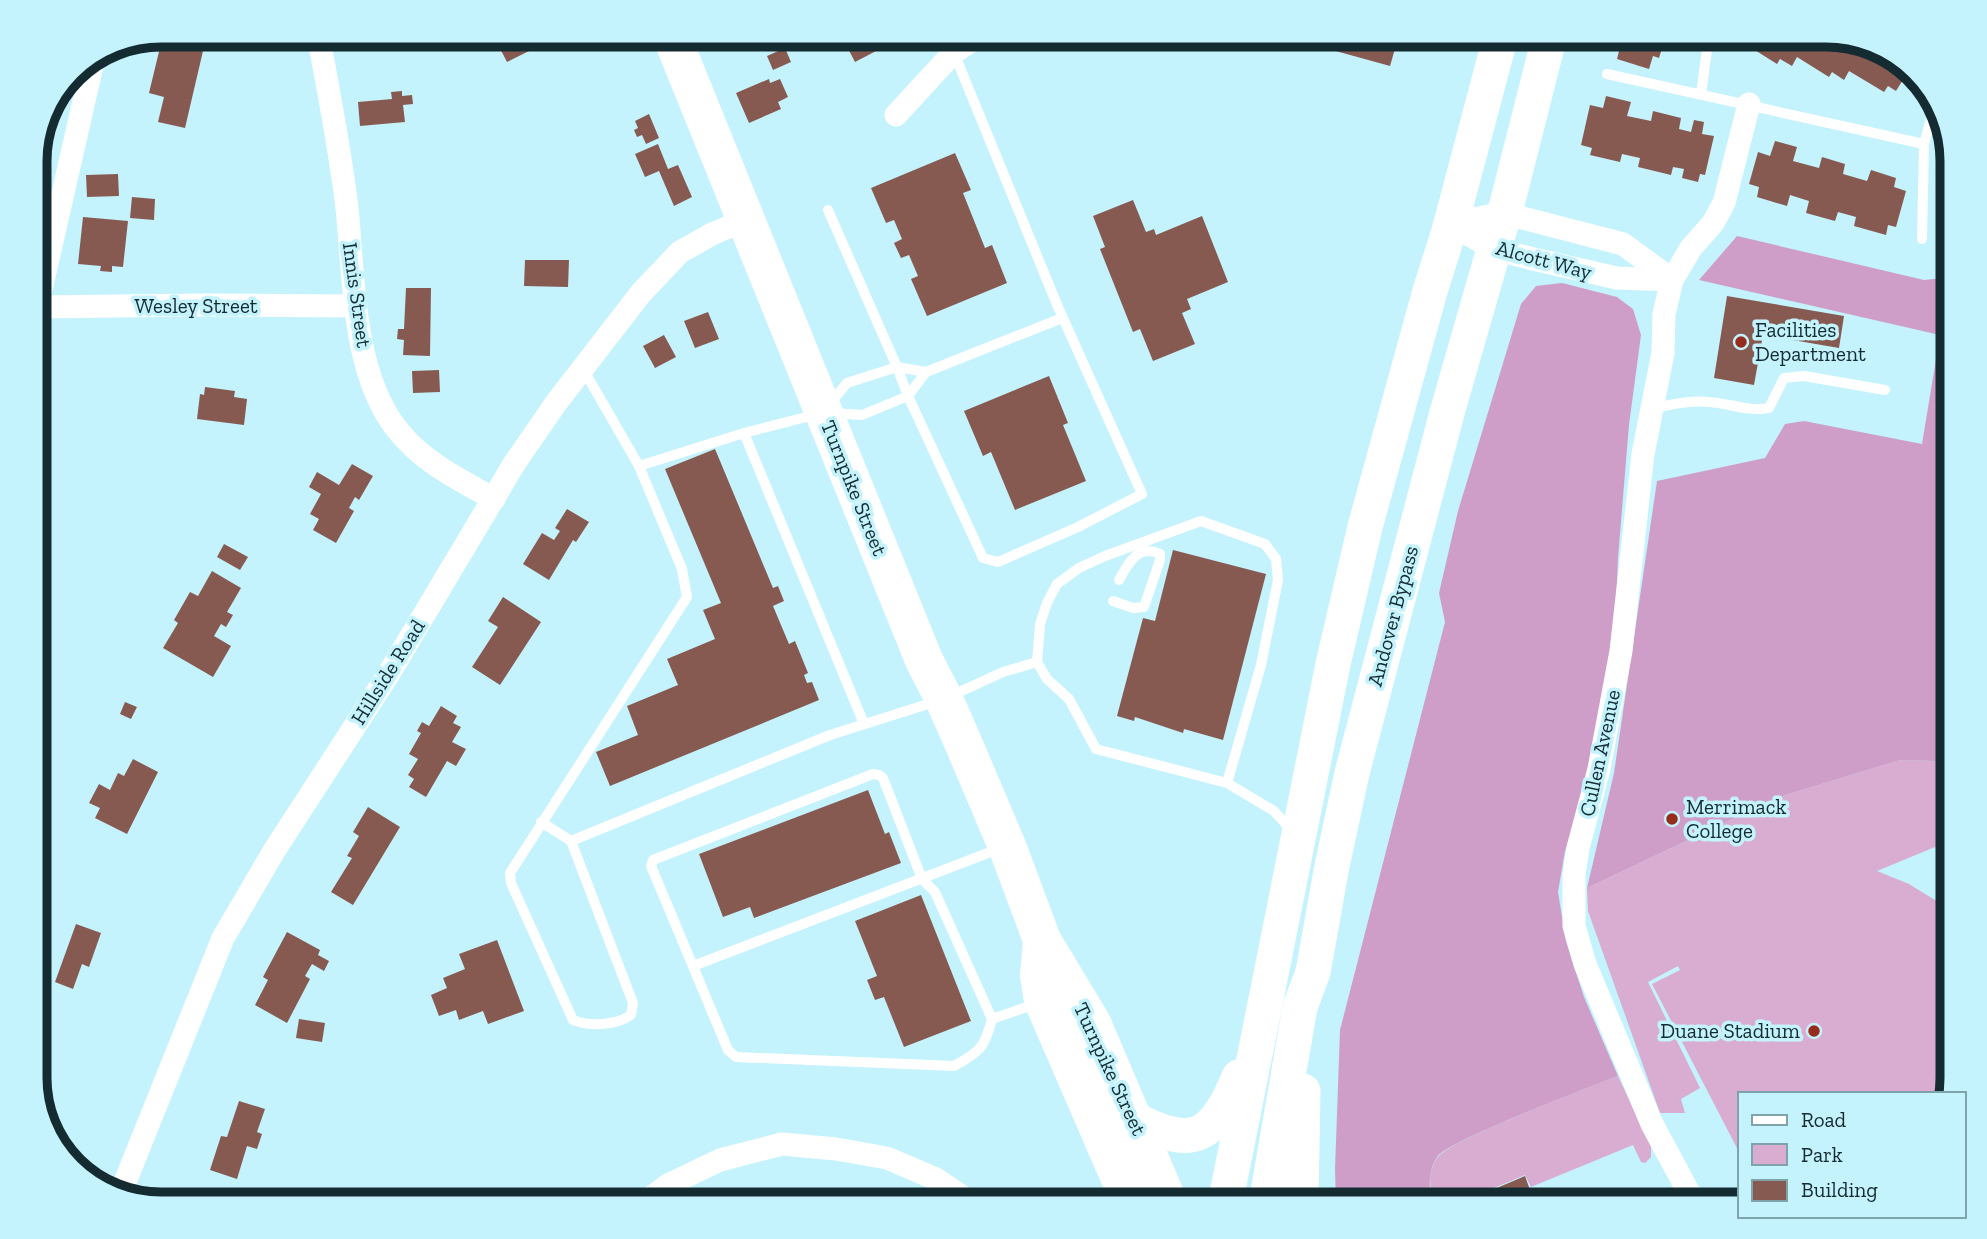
<svg xmlns="http://www.w3.org/2000/svg" width="1987" height="1239" font-family="'Zilla Slab',serif">
<style>
.green{fill:#d8add1}
.forest{fill:#cf9ec8}
.building{fill:#875a51}
.lines{fill:none;stroke-linecap:round;stroke-linejoin:round}
.lane{stroke:#fff;stroke-width:10}
.street{stroke:#fff;stroke-width:23}
.primary{stroke:#fff;stroke-width:35}
.highway{stroke:#fff;stroke-width:38}
.poi-dot{fill:#962c1b;stroke:#c4f3fd;stroke-width:2.5}
.labels{text-anchor:middle;stroke-width:7;stroke-linejoin:round;paint-order:stroke}
.street-label{font-size:21px;fill:#142c31;stroke:#c4f3fd}
.poi-label{font-size:21px;fill:#142c31;stroke:#c4f3fd;text-anchor:start}
.rim{fill:none;stroke:#142c31;stroke-width:9}
</style>
<rect width="100%" height="100%" fill="#c4f3fd"/>
<g class="green">
<polygon points="1900,760 1935,761 1952,780 1952,876 1935,847 1877,871 1909,884 1935,900 1949,894 1952,899 1952,1078 1947,1094 1740,1094 1740,1154 1652,984 1680,970 1678,966 1648,982 1700,1088 1681,1099 1685,1113 1660,1113 1588,911 1587,888 1779,797"/>
<path d="M1618,1076L1651,1147V1157L1645,1163L1641,1162L1633,1145L1531,1187L1525,1175L1470,1198L1466,1204H1433C1430,1186 1427,1174 1437,1158C1447,1141 1590,1087 1618,1076Z"/>
</g>
<g class="forest">
<polygon points="1737,236 1924,280 1952,277 1952,780 1935,761 1900,760 1779,797 1587,888 1614,773 1657,481 1765,458 1785,424 1804,421 1922,444 1940,335 1699,280"/>
<path d="M1562,283L1617,297L1633,309L1641,335L1629,425L1618,558L1615,632L1587,783L1565,851L1558,892L1566,941L1584,997L1618,1076C1590,1087 1447,1141 1437,1157C1427,1173 1430,1187 1431,1204H1336L1335,1169L1340,1030L1445,622L1439,593L1458,511L1521,304L1536,286Z"/>
</g>
<g class="building">
<polygon points="163,35 173,35 171,44 203,51 185,128 158,122 164,97 149,93"/>
<polygon points="493,35 524,35 531,50 507,62"/>
<polygon points="841,35 871,35 878,50 855,62"/>
<polygon points="1336,35 1399,35 1390,66 1332,50"/>
<polygon points="1617,35 1666,35 1659,58 1653,56 1649,69 1617,59 1619,51 1613,50"/>
<polygon points="1746,35 1825,35 1852,43 1862,50 1864,47 1895,56 1909,70 1896,91 1888,86 1884,92 1849,71 1844,80 1832,72 1829,77 1797,57 1792,66 1780,59 1777,64 1750,47 1754,40"/>
<polygon points="785,48 791,62 773,70 767,56"/>
<polygon points="769,79 770,83 780,79 788,97 778,102 781,109 749,123 736,93"/>
<polygon points="402,91 402,96 412,95 413,104 403,105 405,122 360,126 358,102 392,99 391,92"/>
<polygon points="1606,96 1631,102 1627,116 1651,121 1653,111 1681,118 1679,129 1691,132 1694,120 1704,122 1702,134 1714,136 1705,175 1700,174 1698,182 1682,178 1684,169 1673,167 1671,175 1638,167 1640,158 1622,154 1620,162 1590,155 1592,148 1581,145 1590,105 1603,108"/>
<polygon points="649,114 659,138 646,144 642,135 637,137 634,130 638,128 635,121"/>
<polygon points="1775,141 1797,147 1793,161 1819,168 1822,157 1845,164 1843,174 1867,181 1871,170 1896,178 1894,187 1906,191 1896,227 1888,225 1886,235 1854,226 1856,217 1838,212 1835,221 1806,213 1809,201 1790,195 1787,206 1757,197 1759,187 1749,184 1758,152 1770,156"/>
<polygon points="658,144 668,169 678,165 692,197 674,206 659,171 645,177 635,154"/>
<polygon points="955,153 971,190 963,193 985,248 992,245 1007,283 927,316 911,279 918,276 909,255 901,258 894,243 902,239 894,220 886,223 871,188"/>
<polygon points="118,174 119,196 87,197 86,175"/>
<polygon points="132,197 155,199 154,220 130,218"/>
<polygon points="1133,200 1146,232 1154,229 1156,235 1202,216 1228,282 1187,299 1191,309 1182,313 1195,344 1153,361 1140,329 1133,332 1100,249 1105,247 1093,216"/>
<polygon points="1947,211 1952,212 1952,254 1947,252 1950,240 1940,237"/>
<polygon points="83,217 128,221 123,267 112,266 112,272 100,271 101,266 78,264"/>
<polygon points="525,260 569,260 568,287 524,286"/>
<polygon points="406,288 431,288 430,356 403,355 404,340 397,339 398,329 404,329"/>
<polygon points="1727,296 1844,316 1839,348 1763,335 1754,385 1714,378"/>
<polygon points="708,312 719,339 695,348 684,321"/>
<polygon points="664,335 676,357 655,368 643,346"/>
<polygon points="439,370 440,392 413,393 412,371"/>
<polygon points="1049,376 1068,423 1063,425 1086,481 1015,510 991,452 983,456 964,411"/>
<polygon points="205,387 235,391 234,397 247,399 244,425 197,419 200,394 204,395"/>
<polygon points="715,449 773,588 778,586 784,601 773,606 789,644 795,641 808,673 804,675 807,683 812,682 819,700 610,786 596,752 638,735 627,706 678,685 667,659 715,639 703,610 721,603 665,469"/>
<polygon points="352,464 373,476 359,500 355,497 349,508 354,511 336,543 313,530 319,519 310,514 321,494 309,487 317,472 339,485"/>
<polygon points="567,509 589,522 576,542 573,540 549,580 523,564 542,533 554,540 560,531 555,528"/>
<polygon points="224,544 248,557 240,570 217,557"/>
<polygon points="1173,550 1266,574 1223,740 1184,729 1183,733 1135,717 1134,721 1117,716 1143,618 1155,621"/>
<polygon points="212,571 241,588 227,612 233,615 226,627 221,624 214,636 231,646 213,677 163,648 178,623 174,620 190,592 198,596"/>
<polygon points="503,597 541,622 500,685 472,667 498,627 488,621"/>
<polygon points="125,702 137,707 131,719 120,714"/>
<polygon points="441,706 457,716 453,723 461,727 452,742 466,749 456,766 447,761 426,797 409,787 414,779 408,775 418,759 409,754 421,733 417,731 422,722 429,726"/>
<polygon points="133,759 158,772 127,834 95,818 100,808 89,803 99,784 110,790 118,773 124,776"/>
<polygon points="868,790 885,834 889,832 901,863 754,918 750,907 723,917 699,854"/>
<polygon points="368,807 400,827 353,905 331,892 352,858 347,856 359,836 353,832"/>
<polygon points="921,895 971,1021 904,1047 884,997 875,1000 867,980 877,976 855,921"/>
<polygon points="76,924 101,933 89,967 82,964 73,989 55,982"/>
<polygon points="287,932 320,950 318,955 329,961 324,971 312,964 305,976 310,979 287,1023 255,1005 268,980 263,977"/>
<polygon points="497,940 524,1011 488,1024 483,1011 459,1020 456,1010 439,1016 431,995 447,988 443,978 465,969 459,954"/>
<polygon points="299,1019 325,1023 322,1042 296,1038"/>
<polygon points="239,1101 265,1109 257,1132 262,1134 257,1149 247,1146 237,1179 210,1170 221,1136 227,1137"/>
<polygon points="1525,1176 1535,1204 1473,1204 1471,1199"/>
</g>
<g class="lines">
<g class="lane">
<polyline points="1607,74 1924,144"/>
<polyline points="1701,94 1709,35"/>
<polyline points="828,210 897,367 908,396 983,558 998,562 1078,527 1142,494 1058,307 954,53"/>
<polyline points="1922,239 1924,144 1936,101"/>
<polyline points="829,405 847,383 897,367 926,372"/>
<path d="M1653,409C1671,404 1689,400 1708,402C1729,403 1748,412 1769,408L1784,378L1804,376L1885,390"/>
<polyline points="833,413 862,415 908,396 926,372 1062,318"/>
<polyline points="744,433 864,724"/>
<polyline points="639,466 744,433 818,414"/>
<path d="M1113,601L1133,608L1144,607L1160,560V554C1138,543 1128,564 1119,580"/>
<polyline points="1227,783 1261,665 1278,580 1276,559 1265,544 1201,521 1105,556 1079,568 1057,584 1047,603 1040,624 1037,662 1047,679 1069,699 1096,749 1227,783 1274,811 1293,832"/>
<polyline points="541,822 571,841 830,735 944,699 1003,672 1037,662"/>
<path d="M571,841L633,1003L631,1015C617,1025 590,1027 573,1020L511,883L510,873L687,597L682,569L639,466L582,367"/>
<polyline points="693,966 1001,848"/>
<path d="M992,1019L935,892L922,879L883,778L879,775L873,774L653,860L651,866L728,1050L736,1057L954,1066C980,1052 985,1047 992,1019L1038,1003"/>
</g>
<g class="street">
<path d="M318,35C329,92 340,150 347,208C354,276 352,371 396,428C421,461 458,479 494,499"/>
<polyline points="896,115 954,52 980,35"/>
<polygon points="1503,213 1623,244 1672,280 1617,278 1533,259 1494,249 1450,224"/>
<polyline points="35,307 203,305 356,306"/>
<polyline points="37,307 94,57"/>
<polyline points="121,1192 223,938 274,851 388,675 514,464 556,403 641,293 680,252 712,234 745,220"/>
<polyline points="643,1204 668,1185 720,1160 782,1144 836,1149 887,1158 936,1179 973,1204"/>
<polyline points="1695,1204 1652,1124 1585,964 1574,926 1574,875 1578,848 1599,769 1621,651 1643,454 1663,353 1664,314 1672,280 1691,248 1713,223 1724,203 1749,104"/>
</g>
<g class="primary">
<path d="M1134,1119C1194,1150 1214,1138 1239,1077"/>
<polyline points="1225,1204 1333,664 1365,527 1430,291 1449,231 1501,35"/>
<polyline points="1266,1204 1300,1007 1313,972 1332,866 1352,773 1448,409 1507,204 1550,35"/>
<polyline points="1301,1204 1303,1091"/>
</g>
<g class="highway">
<polyline points="671,35 924,660 944,699 962,740 1007,846 1042,940 1092,1023 1169,1204"/>
<polyline points="1042,940 1039,975 1043,1001 1131,1204"/>
</g>
</g>
<g class="poi-dot">
<circle cx="1741" cy="342" r="7"/>
<circle cx="1672" cy="819" r="7"/>
<circle cx="1814" cy="1031" r="7"/>
</g>
<g class="labels">
<g class="street-label">
<text transform="translate(1544 260) rotate(15)" y="7">Alcott Way</text>
<text transform="translate(357 295) rotate(82)" y="7">Innis Street</text>
<text x="196" y="313">Wesley Street</text>
<text transform="translate(854 488) rotate(68)" y="7">Turnpike Street</text>
<text transform="translate(1393 616) rotate(-75)" y="7">Andover Bypass</text>
<text transform="translate(388 672) rotate(-58)" y="7">Hillside Road</text>
<text transform="translate(1600 753) rotate(-78)" y="7">Cullen Avenue</text>
<text transform="translate(1110 1069) rotate(65)" y="7">Turnpike Street</text>
</g>
<g class="poi-label">
<text x="1755" y="337">Facilities<tspan x="1755" dy="24">Department</tspan></text>
<text x="1686" y="814">Merrimack<tspan x="1686" dy="24">College</tspan></text>
<text x="1800" y="1038" text-anchor="end">Duane Stadium</text>
</g>
</g>
<path d="M0 0H1987V1239H0ZM161 47H1826A114 114 0 0 1 1940 161V1078A114 114 0 0 1 1826 1192H161A114 114 0 0 1 47 1078V161A114 114 0 0 1 161 47Z" fill="#c4f3fd" fill-rule="evenodd"/>
<path class="rim" d="M161 47H1826A114 114 0 0 1 1940 161V1078A114 114 0 0 1 1826 1192H161A114 114 0 0 1 47 1078V161A114 114 0 0 1 161 47Z"/>
<rect x="1738" y="1092" width="228" height="126" fill="#c4f3fd" stroke="#7ea3ab" stroke-width="2"/>
<rect x="1752" y="1115" width="35" height="10" fill="#ffffff" stroke="#7ea3ab" stroke-width="2"/>
<text x="1801" y="1127" font-size="21" fill="#142c31">Road</text>
<rect x="1752" y="1144" width="35" height="21" fill="#d8add1" stroke="#7ea3ab" stroke-width="2"/>
<text x="1801" y="1162" font-size="21" fill="#142c31">Park</text>
<rect x="1752" y="1180" width="35" height="21" fill="#875a51" stroke="#7ea3ab" stroke-width="2"/>
<text x="1801" y="1197" font-size="21" fill="#142c31">Building</text>
</svg>
